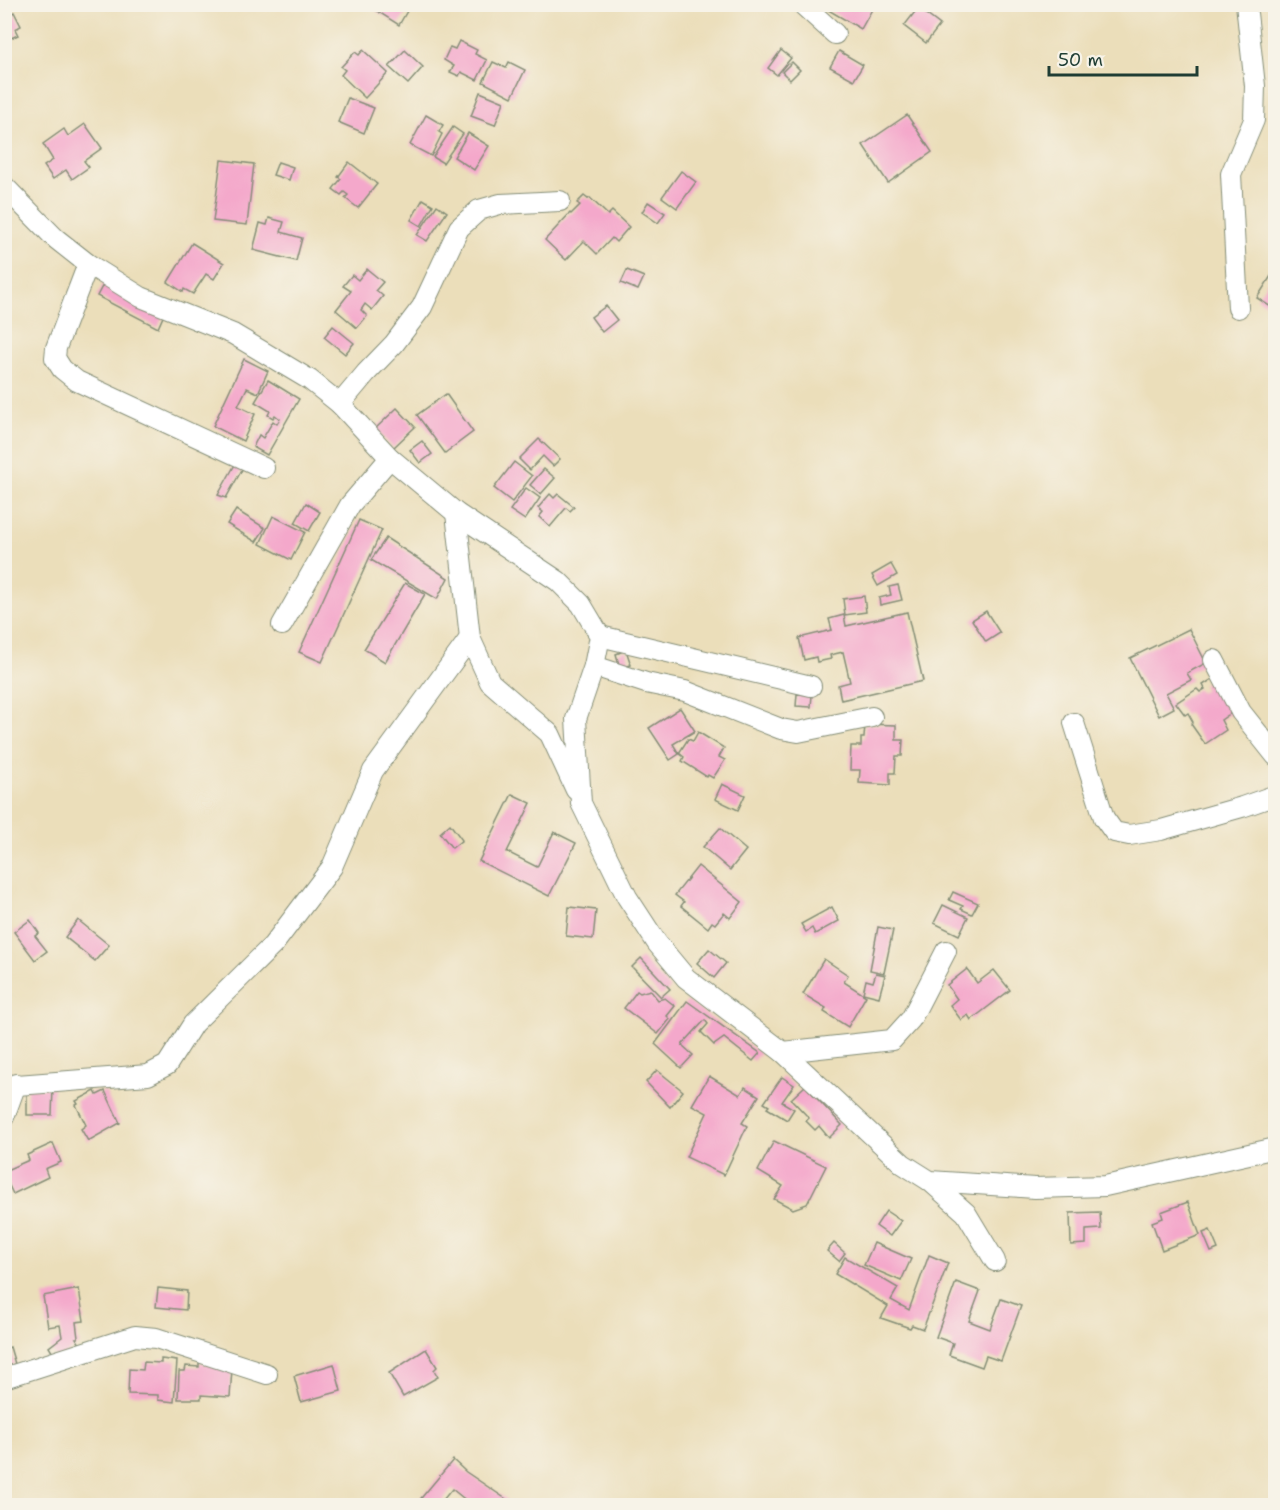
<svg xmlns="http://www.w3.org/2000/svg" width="1280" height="1510" font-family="'Shantell Sans',sans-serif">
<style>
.building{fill:#f4a8cb}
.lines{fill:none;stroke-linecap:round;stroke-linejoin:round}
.minor-casing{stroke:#858e77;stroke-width:22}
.minor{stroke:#fff;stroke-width:20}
</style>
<rect width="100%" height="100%" fill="#f7f3e8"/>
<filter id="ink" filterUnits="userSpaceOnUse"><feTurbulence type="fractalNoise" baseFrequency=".0167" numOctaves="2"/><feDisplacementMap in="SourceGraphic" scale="12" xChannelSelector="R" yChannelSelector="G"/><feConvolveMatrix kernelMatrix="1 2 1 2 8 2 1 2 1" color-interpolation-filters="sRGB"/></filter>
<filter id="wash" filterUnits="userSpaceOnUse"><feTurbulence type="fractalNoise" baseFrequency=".008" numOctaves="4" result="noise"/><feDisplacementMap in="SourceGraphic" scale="24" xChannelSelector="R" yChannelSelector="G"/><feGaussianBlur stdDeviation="1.35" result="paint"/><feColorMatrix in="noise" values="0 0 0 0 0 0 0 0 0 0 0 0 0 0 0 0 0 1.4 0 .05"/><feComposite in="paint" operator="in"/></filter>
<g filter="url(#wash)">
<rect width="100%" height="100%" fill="#ebdeba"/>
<g id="blocks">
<g class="building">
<polygon points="366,4 411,4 399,25"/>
<polygon points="818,4 875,4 861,29"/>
<polygon points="4,5 9,15 14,12 21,26 15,29 18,35 4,41"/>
<polygon points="918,8 940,25 926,43 904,26"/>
<polygon points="459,41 477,50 475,54 487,60 477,80 461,72 459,76 450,72 454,66 444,60 450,47 455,49"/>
<polygon points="363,50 388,73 365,98 341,75 345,70 341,67 355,52 359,55"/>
<polygon points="405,50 423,67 408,84 389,67"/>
<polygon points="781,50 791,58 777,75 768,68"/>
<polygon points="839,51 863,65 854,80 830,67"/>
<polygon points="493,62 506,68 509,62 525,70 512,97 483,82"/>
<polygon points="792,62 800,70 790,80 782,72"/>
<polygon points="480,92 504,102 495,125 471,116"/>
<polygon points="348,98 374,108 364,133 338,122"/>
<polygon points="426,115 443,125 439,132 442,134 431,156 410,145"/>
<polygon points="907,115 932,152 888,183 863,145"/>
<polygon points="85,124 102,148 84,161 89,167 72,179 66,170 53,179 44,166 53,160 43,144 64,129 68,136"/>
<polygon points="453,127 463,134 443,163 433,157"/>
<polygon points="468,133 489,146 474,170 454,157"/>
<polygon points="221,160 254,164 247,225 213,221"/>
<polygon points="278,162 293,167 289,180 273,175"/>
<polygon points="349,162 377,184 358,208 345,198 348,195 344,192 341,195 333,189 341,179 338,177"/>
<polygon points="681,171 696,182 677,208 662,197"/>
<polygon points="584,196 588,199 590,198 608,215 612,211 629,227 616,242 612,238 597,254 584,241 566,260 545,240 570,213 571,214 580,205 577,203"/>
<polygon points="423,199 433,205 421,226 411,220"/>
<polygon points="648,202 665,213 658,223 642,212"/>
<polygon points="437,205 447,212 427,241 417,235"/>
<polygon points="269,218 284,222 281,232 302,238 296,261 253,250 260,223 267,225"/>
<polygon points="192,243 224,263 214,279 206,274 193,294 184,289 183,292 168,282"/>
<polygon points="1276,268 1276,300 1271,307 1257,298"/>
<polygon points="367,269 383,282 376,290 383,296 372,310 365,304 361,310 367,316 357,328 336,310 351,291 343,286 352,275 358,280"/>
<polygon points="627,270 644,277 638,290 621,283"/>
<polygon points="105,281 165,312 158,328 97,296"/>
<polygon points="606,306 617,320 602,332 591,317"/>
<polygon points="333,326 354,343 345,354 324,337"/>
<polygon points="244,359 268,371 258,393 247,388 238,406 255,414 243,441 213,426"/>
<polygon points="268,380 299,399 267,455 253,447 259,435 263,438 273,421 277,424 280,419 275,415 273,418 268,415 270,411 255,402"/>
<polygon points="446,394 473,432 445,453 417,415"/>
<polygon points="397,408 415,427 393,448 375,429"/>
<polygon points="539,439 560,459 553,466 543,456 530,470 519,459"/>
<polygon points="422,441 432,454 420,463 410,450"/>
<polygon points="237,461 244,466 226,498 218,495"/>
<polygon points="514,462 532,476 512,502 494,488"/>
<polygon points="544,469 555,478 541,494 530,485"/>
<polygon points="526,488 540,498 525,520 510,510"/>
<polygon points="550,494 554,498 558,494 574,507 570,511 566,508 550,527 539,517 543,512 538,508"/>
<polygon points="306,503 320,512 309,531 295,523"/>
<polygon points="236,510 265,528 256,542 227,524"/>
<polygon points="273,516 305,532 291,560 260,544"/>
<polygon points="359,520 382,530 322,662 299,652"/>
<polygon points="386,538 448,578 437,599 371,560"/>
<polygon points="891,564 897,575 878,586 872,575"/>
<polygon points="405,583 425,594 385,662 364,649"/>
<polygon points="898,585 902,600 880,605 879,598 891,595 889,587"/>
<polygon points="864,596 866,612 845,615 843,599"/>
<polygon points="986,611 1000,633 986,642 972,620"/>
<polygon points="907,612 923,681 841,700 838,685 850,682 843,652 830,655 831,659 817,662 816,657 804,660 799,638 832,630 829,619 844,615 846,626"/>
<polygon points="1189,629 1206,663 1187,673 1191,680 1166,693 1174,708 1159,716 1130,658"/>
<polygon points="626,650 631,665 620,668 616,654"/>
<polygon points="1217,676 1238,708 1221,720 1226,730 1205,744 1191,724 1193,722 1188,713 1185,715 1176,703 1197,689 1200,692 1205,689 1203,685"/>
<polygon points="797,694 812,695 811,707 796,706"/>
<polygon points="680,708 695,731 673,744 679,754 670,760 649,728"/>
<polygon points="865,724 896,725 896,740 903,740 902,756 896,756 895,773 890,773 890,785 859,783 860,770 850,770 851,746 861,746 861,738 864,738"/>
<polygon points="698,732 724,748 719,757 725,760 713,778 708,775 707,777 682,761 684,757 679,753 688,739 693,741"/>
<polygon points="722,784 745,795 738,810 715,799"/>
<polygon points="512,794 531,803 507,852 537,867 554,832 576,843 549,896 479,861"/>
<polygon points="450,824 462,840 452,848 440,833"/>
<polygon points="720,828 746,850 730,870 703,847"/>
<polygon points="698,866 742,902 730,918 724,913 715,924 712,922 708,928 681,906 684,902 675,895"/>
<polygon points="953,892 978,903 972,914 961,909 963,906 949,900"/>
<polygon points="943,905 968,917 959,935 934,923"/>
<polygon points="569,907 596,910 593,939 566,936"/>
<polygon points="832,907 839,921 815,934 812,928 806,932 801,924"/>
<polygon points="30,920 39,933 35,936 47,951 35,960 14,932"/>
<polygon points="78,920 109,945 95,961 65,937"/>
<polygon points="878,927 893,930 884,973 870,970"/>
<polygon points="709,949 726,963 714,978 697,963"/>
<polygon points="641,958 670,989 661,997 632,967"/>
<polygon points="824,959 848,975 844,982 866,996 848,1027 824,1012 826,1008 803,994"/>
<polygon points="967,969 977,983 994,970 1010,990 971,1020 968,1015 961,1020 950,1005 957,999 947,985"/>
<polygon points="876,973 885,975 879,997 863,993 866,980 873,982"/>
<polygon points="650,990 658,1000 665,998 675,1006 667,1016 670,1019 658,1034 624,1008 637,991 640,993"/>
<polygon points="687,1001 760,1053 753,1061 724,1038 714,1045 701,1032 708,1024 705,1020 682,1045 693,1055 681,1068 655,1044"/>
<polygon points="657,1070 683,1091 670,1107 646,1082"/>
<polygon points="709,1076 740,1095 745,1087 759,1096 742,1123 747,1126 724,1175 686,1157 707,1113 692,1105"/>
<polygon points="782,1077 794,1085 782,1102 794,1109 787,1120 767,1108 769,1106 764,1103"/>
<polygon points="805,1086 842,1125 829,1138 819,1126 815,1130 806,1121 809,1118 791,1099"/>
<polygon points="27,1088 53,1088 52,1115 27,1115"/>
<polygon points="95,1091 97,1095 105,1091 120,1123 88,1141 81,1129 86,1125 76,1105 78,1104 76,1101"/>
<polygon points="774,1141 826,1166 807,1204 793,1209 774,1199 783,1186 758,1171"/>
<polygon points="53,1143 61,1162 45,1169 48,1177 13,1194 4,1175 4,1171 29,1160 27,1155"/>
<polygon points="1188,1202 1200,1235 1162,1250 1152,1222 1163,1218 1161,1212"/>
<polygon points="886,1211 901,1221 890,1236 876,1226"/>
<polygon points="1100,1212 1101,1229 1086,1230 1086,1244 1071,1245 1070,1213"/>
<polygon points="1210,1230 1218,1249 1211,1252 1203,1233"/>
<polygon points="834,1243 845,1253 839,1261 827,1251"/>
<polygon points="874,1243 911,1259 901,1281 864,1265"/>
<polygon points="929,1255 948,1263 923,1329 912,1325 910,1328 881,1318 888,1306 835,1274 845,1257 898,1288 891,1300 909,1310"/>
<polygon points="956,1282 980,1291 969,1321 990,1329 1001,1299 1021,1306 1001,1361 986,1356 982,1367 949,1355 953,1343 936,1337"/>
<polygon points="158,1288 187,1291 186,1310 156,1307"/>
<polygon points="79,1289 84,1321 76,1322 78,1338 76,1338 80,1344 57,1360 49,1347 62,1337 60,1325 48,1327 43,1296"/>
<polygon points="10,1347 15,1364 4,1367 4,1349"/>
<polygon points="426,1349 437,1367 434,1370 438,1377 403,1397 389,1373"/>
<polygon points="161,1359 177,1361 174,1402 158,1400 158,1395 128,1394 129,1369 143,1370 144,1362 161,1363"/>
<polygon points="199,1362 232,1369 230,1397 201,1395 201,1399 178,1399 179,1371 185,1371 186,1366 199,1367"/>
<polygon points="334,1364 341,1391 301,1402 294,1376"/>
<polygon points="453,1460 466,1472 506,1499 510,1506 473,1506 452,1489 438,1506 420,1506 417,1503"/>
</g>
</g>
</g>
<g filter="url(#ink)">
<use href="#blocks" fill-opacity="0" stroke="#858e77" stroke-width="1.5"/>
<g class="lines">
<defs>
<g id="minor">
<polyline points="802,4 835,34"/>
<polyline points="4,186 55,238 88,264 141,297 233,334 310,380 340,404 390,458 456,513 558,581 581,604 600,636 594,666 576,719 581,803 627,897 657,943 686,978 783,1052 903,1164 930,1181 1035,1188 1105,1186 1276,1148"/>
<polyline points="88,264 56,348 55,358 62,369 77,381 264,468"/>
<polyline points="1238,308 1231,174 1254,120 1255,86 1246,4"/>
<polyline points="340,404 366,373 394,344 422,307 459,228 479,210 500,204 560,201"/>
<polyline points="456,513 470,638 490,682 550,734 576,790"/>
<polyline points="282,625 350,505 390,458"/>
<polyline points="600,636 811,686"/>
<polyline points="1214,660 1241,712 1276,756"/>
<polyline points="594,666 646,683 685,691 781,729 798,732 872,717"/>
<polyline points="1074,723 1104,818 1114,832 1129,835 1161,830 1242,807 1276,795"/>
<polyline points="783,1052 892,1040 911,1019 946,951"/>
<polyline points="4,1086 148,1075 167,1065 193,1024 273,945 332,867 373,771 470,638"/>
<polyline points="4,1117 16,1084"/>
<polyline points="930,1181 966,1213 995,1261"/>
<polyline points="4,1378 135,1336 156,1338 267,1374"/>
</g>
</defs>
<use href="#minor" class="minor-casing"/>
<use href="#minor" class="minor"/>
</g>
</g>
<rect width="1280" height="1510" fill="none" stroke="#f7f3e8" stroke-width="24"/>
<path d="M1049 66v9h148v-9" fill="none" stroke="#1f3d34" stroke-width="3"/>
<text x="1058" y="66" font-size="18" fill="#1f3d34" stroke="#f7f3e8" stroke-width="4.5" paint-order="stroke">50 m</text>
</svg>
